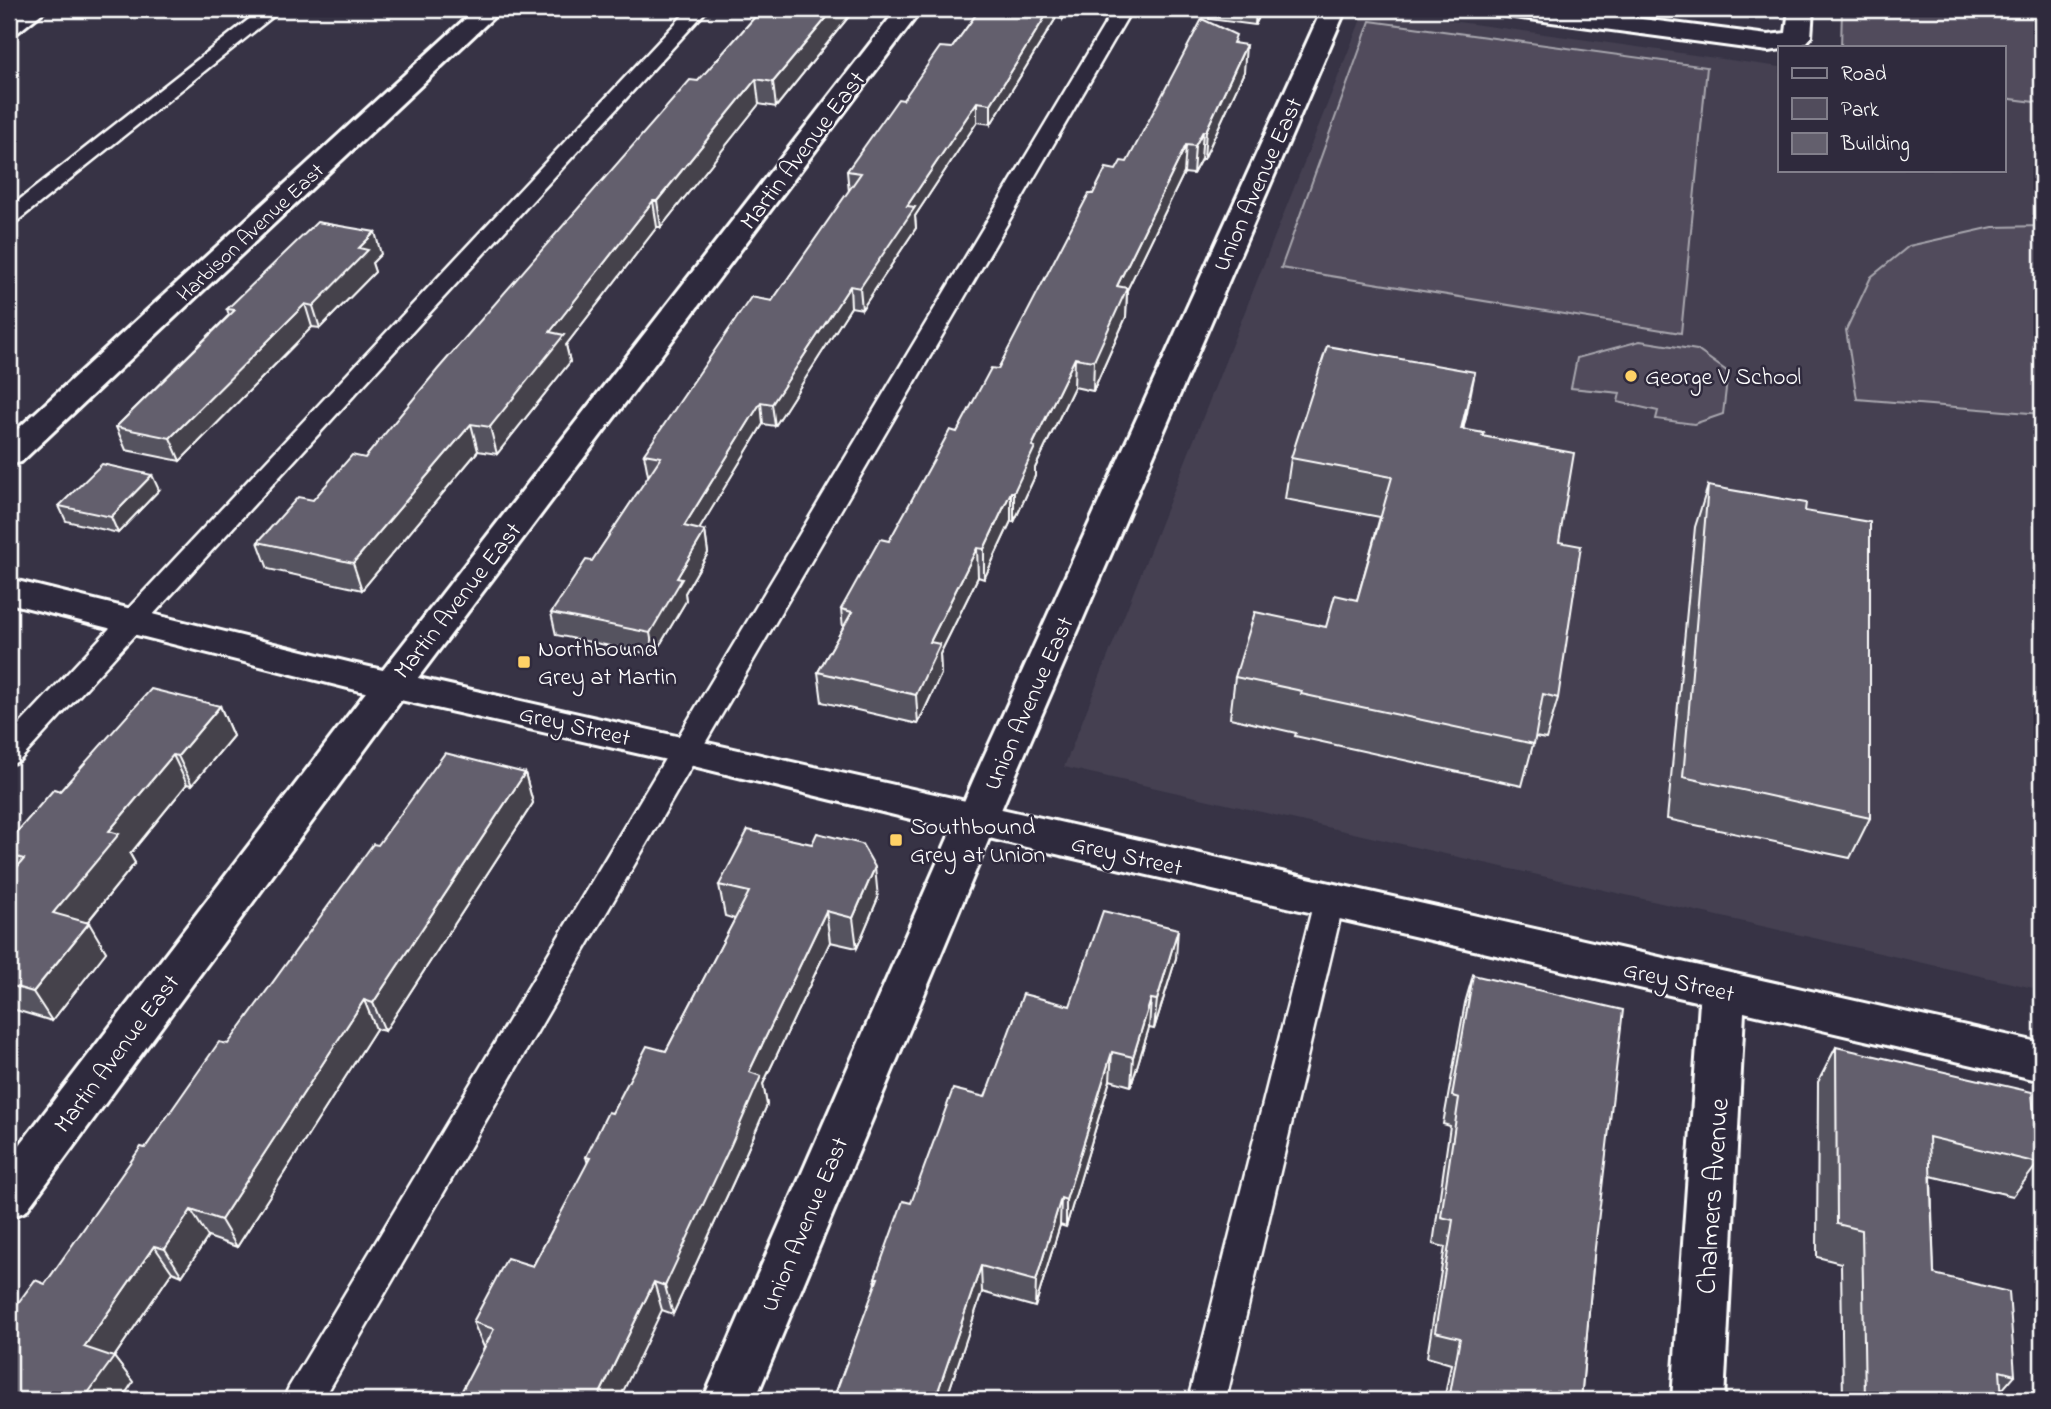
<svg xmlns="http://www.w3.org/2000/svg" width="2051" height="1409" font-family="'Indie Flower',sans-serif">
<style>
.built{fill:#444051}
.green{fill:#514c5c;stroke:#a8a6ae;stroke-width:2}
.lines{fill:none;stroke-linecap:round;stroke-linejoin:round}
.service-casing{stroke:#fff;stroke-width:5}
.minor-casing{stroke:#fff;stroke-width:6}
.tertiary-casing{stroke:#fff;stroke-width:6}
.service{fill:#2f2a3d;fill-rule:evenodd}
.minor{fill:#2f2a3d;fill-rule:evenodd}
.tertiary{fill:#2f2a3d;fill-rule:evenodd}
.wall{fill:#55525e;stroke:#fff;stroke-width:2}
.shaded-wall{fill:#45424c;stroke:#fff;stroke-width:2}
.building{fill:#635f6d;stroke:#fff;stroke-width:2}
.poi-dot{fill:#ffd166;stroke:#2f2a3d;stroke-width:2.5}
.labels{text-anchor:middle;stroke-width:5;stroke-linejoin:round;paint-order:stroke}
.far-street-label{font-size:21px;fill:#fff;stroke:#2f2a3d}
.street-label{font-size:24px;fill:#fff;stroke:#2f2a3d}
.poi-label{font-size:24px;fill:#fff;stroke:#2f2a3d;text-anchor:start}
.near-street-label{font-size:28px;fill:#fff;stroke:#2f2a3d}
</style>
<rect width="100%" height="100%" fill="#373345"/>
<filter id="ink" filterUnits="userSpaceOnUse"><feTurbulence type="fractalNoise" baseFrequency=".0143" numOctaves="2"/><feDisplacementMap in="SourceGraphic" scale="14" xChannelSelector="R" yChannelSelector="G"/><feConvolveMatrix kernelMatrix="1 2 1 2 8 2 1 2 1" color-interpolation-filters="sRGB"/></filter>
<g filter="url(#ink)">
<polygon class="built" points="1365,9 1780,67 1780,170 2004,170 2004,98 2042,103 2042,990 1064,767"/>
<g class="green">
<polygon points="1842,9 2042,9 2042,103 2004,98 2004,47 1841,47"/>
<polygon points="1370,21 1707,67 1681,333 1281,268"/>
<polygon points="2042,226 2042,414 1857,399 1846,330 1871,277 1909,246 1993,227"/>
<polygon points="1640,341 1697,350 1728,372 1723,414 1694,424 1656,419 1658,411 1618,402 1620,393 1571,388 1577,358"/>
</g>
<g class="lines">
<defs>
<g id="service">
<polygon points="262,9 282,9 16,222 9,224 9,208"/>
<polygon points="689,9 708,9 19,761 9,765 9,736"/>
<polygon points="1114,9 1132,9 323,1400 283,1400 289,1387"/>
<polygon points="1329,889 1340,892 1344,901 1226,1400 1188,1400 1314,901 1318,892"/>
</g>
<g id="minor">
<polygon points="19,9 47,9 18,32 9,35 9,16"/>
<polygon points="476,9 502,9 21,462 9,465 9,437"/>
<polygon points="897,9 922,9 405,695 26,1211 9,1218 9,1159 379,675"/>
<polygon points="1322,9 1346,9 1016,774 755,1400 703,1400 976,774"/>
<polygon points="1495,9 1563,9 1768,35 1786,33 1789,9 1813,9 1811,37 1807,42 1797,47 1768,51 1507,16 1498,14"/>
</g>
<polygon id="tertiary" points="9,579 356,664 2042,1043 2042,1081 1744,1012 1724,1400 1672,1400 1700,1002 1026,847 685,764 356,690 9,603"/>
</defs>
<use href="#service" class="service-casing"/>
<use href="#minor" class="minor-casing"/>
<use href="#tertiary" class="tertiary-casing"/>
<use href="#service" class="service"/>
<use href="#minor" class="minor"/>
<use href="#tertiary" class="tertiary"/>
</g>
<g class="wall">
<polygon points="762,9 855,9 776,107 759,104 661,227 657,227 566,345 570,362 497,454 478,451 362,590 268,569 258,542 313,500 365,458"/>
<polygon points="980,9 1069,9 1063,19 1056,18 991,124 977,122 915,216 916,228 862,309 851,307 775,426 763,424 699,529 705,531 708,553 685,593 686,601 654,655 556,635 551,613 592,561 649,476 648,475 644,454 772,301 849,192 847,171 903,100 952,48"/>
<polygon points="1210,9 1263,9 1255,25 1209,19"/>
<polygon points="1235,43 1244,72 1204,159 1201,159 1193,174 1184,173 1127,290 1126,317 1093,391 1074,387 1035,468 1035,476 1014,522 1011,521 984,579 978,577 940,654 941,674 918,724 822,702 818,672 843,628 841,609 889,541 957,432 998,369 1093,194 1116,170 1127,162"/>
<polygon points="381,254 372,263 375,272 320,328 312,327 180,461 126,450 116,427 229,315 227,309"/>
<polygon points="1467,413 1463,429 1483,436 1559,542 1558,698 1546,739 1535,737 1522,786 1295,736 1296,733 1230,718 1235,677 1326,627 1357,600 1380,517 1285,499 1291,458"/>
<polygon points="1708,486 1870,818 1850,858 1667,819 1695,527"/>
<polygon points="159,490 118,533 66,521 59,506"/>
<polygon points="220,706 233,736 192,785 187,784 130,854 135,863 87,923 106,952 52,1021 9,1008 9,877 12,873 9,868 9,841"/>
<polygon points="525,773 533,803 385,1031 376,1029 237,1247 208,1237 182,1276 172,1272 114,1357 133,1382 45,1284 145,1148 228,1044"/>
<polygon points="719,885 878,898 857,948 830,942 763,1084 767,1105 737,1174 673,1314 662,1310 484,1347 473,1322 533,1266 588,1164 586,1157 612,1113 666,1051 735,919 725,916"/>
<polygon points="1176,958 1154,1029 1149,1028 1131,1086 1110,1080 1066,1227 1060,1225 1035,1307 982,1292 947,1397 833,1400 876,1285 875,1278 911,1203 985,1097 1070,1006"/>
<polygon points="1473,975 1594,1256 1581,1400 1444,1400 1451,1364 1427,1357 1445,1247 1433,1244 1450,1126 1443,1124 1465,1003"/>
<polygon points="1836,1047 2038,1163 2013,1196 1931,1176 1934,1274 2015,1375 2001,1391 2002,1400 1843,1400 1841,1263 1817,1257 1818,1082"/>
</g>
<g class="shaded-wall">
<polygon points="834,9 855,9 776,107 773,82"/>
<polygon points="1050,9 1057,9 1056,18 991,124 991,104"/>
<polygon points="1063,9 1069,9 1063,19"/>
<polygon points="1256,9 1263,9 1255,25"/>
<polygon points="1246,45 1244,72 1204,159 1206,131"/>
<polygon points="756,79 759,104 661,227 657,201"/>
<polygon points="977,102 977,122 915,216 916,228 862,309 860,288 907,206"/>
<polygon points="1203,131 1201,159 1193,174 1195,146"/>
<polygon points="1186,145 1184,173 1127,290 1126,317 1093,391 1094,361 1117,286"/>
<polygon points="653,201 657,227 566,345 570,362 497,454 490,427 550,332"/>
<polygon points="375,232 381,254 372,263 375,272 320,328 313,306 359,248"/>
<polygon points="850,286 851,307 775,426 772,404"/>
<polygon points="305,304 312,327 180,461 170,438"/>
<polygon points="1075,358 1074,387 1035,468 1035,476 1014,522 1014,492 1032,446"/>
<polygon points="1475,372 1467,413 1453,470 1461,429"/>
<polygon points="761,402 763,424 688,548 684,526"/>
<polygon points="471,424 478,451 362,590 353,563"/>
<polygon points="152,475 159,490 118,533 111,517"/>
<polygon points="1011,492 1011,521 984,579 984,549"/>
<polygon points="705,531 708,553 685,593 686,601 654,655 650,633 677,578"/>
<polygon points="977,548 978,577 940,654 941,674 918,724 916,695 930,642"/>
<polygon points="220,706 233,736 192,785 178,756"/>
<polygon points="173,755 187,784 130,854 135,863 71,942 53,913 109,831"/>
<polygon points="525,773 533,803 385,1031 373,1003"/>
<polygon points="875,867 878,898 857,948 853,918"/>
<polygon points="826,911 830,942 763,1084 767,1105 737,1174 673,1314 665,1286 749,1072"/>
<polygon points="89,923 106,952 52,1021 33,992"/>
<polygon points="1178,929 1176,958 1154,1029 1157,1000"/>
<polygon points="1151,999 1149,1028 1131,1086 1133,1057"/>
<polygon points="364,1000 376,1029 237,1247 221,1220"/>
<polygon points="1112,1052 1110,1080 1066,1227 1066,1200"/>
<polygon points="1061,1198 1060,1225 1035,1307 1036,1281"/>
<polygon points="191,1210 208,1237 182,1276 165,1249"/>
<polygon points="154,1246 172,1272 114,1357 133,1382 121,1400 83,1400 84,1347"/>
<polygon points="981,1266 982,1292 946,1400 937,1394"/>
<polygon points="654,1282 662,1310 619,1400 597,1400"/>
</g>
<g class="building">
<polygon points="762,9 834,9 773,82 756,79 657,201 653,201 550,332 564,335 490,427 471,424 353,563 258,542 298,497 313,500 352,455 365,458 438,369 690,80 698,81"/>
<polygon points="980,9 1050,9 991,104 977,102 907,206 915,207 860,288 850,286 772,404 761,402 684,526 705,531 677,578 682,579 650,633 551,613 586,560 592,561 661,457 644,454 751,297 772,301 861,173 847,171 898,99 903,100 940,47 952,48"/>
<polygon points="1202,19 1236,35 1233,43 1246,45 1206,131 1203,131 1195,146 1186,145 1117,286 1127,288 1094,361 1075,358 1032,446 1035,447 1014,492 1011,492 984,549 977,548 930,642 940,644 916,695 818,672 852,612 841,609 880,539 889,541 950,430 957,432 991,368 998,369 1086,199 1089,194 1093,194 1106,168 1116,170 1121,161 1127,162"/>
<polygon points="317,222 375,232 359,248 368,250 313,306 305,304 170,438 116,427 235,310 227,309"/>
<polygon points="1327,346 1475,372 1461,429 1484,433 1482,436 1574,453 1559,542 1581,546 1558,698 1543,694 1534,744 1301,694 1302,691 1235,677 1255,612 1326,627 1335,595 1357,600 1392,477 1291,458"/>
<polygon points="102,464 152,475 111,517 59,506"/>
<polygon points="1708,486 1806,503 1805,511 1870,522 1870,818 1683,777"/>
<polygon points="151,689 220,706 178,756 173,755 109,831 119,834 53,913 89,923 33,992 9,985 9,877 24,859 9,855 9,841 54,789 60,791"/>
<polygon points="445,753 525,773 373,1003 364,1000 221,1220 191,1210 165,1249 154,1246 84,1347 114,1357 83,1400 9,1400 9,1315 35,1280 45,1284 141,1147 145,1148 219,1042 228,1044 373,844 378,845"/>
<polygon points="748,830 812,844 817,833 862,844 875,867 853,918 826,911 749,1072 761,1076 731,1145 665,1286 654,1282 597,1400 457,1400 494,1329 473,1322 507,1258 533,1266 590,1158 586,1157 608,1112 612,1113 647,1046 666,1051 749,892 719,885"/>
<polygon points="1103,911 1178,929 1157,1000 1151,999 1133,1057 1112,1052 1066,1200 1061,1198 1036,1281 981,1266 937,1394 956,1400 833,1400 878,1278 875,1278 903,1201 911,1203 953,1089 985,1097 1023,994 1070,1006"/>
<polygon points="1473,975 1623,1010 1594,1256 1581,1400 1449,1400 1460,1338 1435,1332 1453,1220 1441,1217 1459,1098 1452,1096"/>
<polygon points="1836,1047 2032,1092 2038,1163 1929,1137 1934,1274 2009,1292 2015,1375 2000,1371 2002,1400 1865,1400 1862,1230 1837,1224"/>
</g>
</g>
<g class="poi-dot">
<circle cx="1631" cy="376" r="7"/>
<rect x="517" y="655" width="14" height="14" rx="3.5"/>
<rect x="889" y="833" width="14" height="14" rx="3.5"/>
</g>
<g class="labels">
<g class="far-street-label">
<text transform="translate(250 232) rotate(-43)" y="7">Harbison Avenue East</text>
</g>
<g class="street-label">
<text transform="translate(802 150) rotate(-53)" y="8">Martin Avenue East</text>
<text transform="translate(1257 184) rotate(-66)" y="8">Union Avenue East</text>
<text transform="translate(457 600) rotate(-52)" y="8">Martin Avenue East</text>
<text transform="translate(1028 703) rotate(-66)" y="8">Union Avenue East</text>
<text transform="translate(575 725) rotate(13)" y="8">Grey Street</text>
<text transform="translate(1127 855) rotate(13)" y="8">Grey Street</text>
<text transform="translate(1679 981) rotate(13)" y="8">Grey Street</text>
<text transform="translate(116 1053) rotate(-53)" y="8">Martin Avenue East</text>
<text transform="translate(804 1224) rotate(-67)" y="8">Union Avenue East</text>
</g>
<g class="poi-label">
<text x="1645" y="384">George V School</text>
<text x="538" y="656">Northbound<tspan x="538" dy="28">Grey at Martin</tspan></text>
<text x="910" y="834">Southbound<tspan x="910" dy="28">Grey at Union</tspan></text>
</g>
<g class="near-street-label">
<text transform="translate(1711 1196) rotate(-86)" y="10">Chalmers Avenue</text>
</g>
</g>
<rect width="2051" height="1409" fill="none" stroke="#2f2a3d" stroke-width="35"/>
<rect x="18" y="18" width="2016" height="1374" fill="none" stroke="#fff" stroke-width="2.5" filter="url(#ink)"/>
<rect x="1778" y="46" width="228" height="126" fill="#2f2a3d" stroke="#827f8b" stroke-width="2"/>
<rect x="1792" y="68" width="35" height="10" fill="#2f2a3d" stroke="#827f8b" stroke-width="2"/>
<text x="1841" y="80" font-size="21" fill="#ffffff">Road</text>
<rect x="1792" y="98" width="35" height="21" fill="#514c5c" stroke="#827f8b" stroke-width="2"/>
<text x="1841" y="116" font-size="21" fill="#ffffff">Park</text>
<rect x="1792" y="133" width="35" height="21" fill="#635f6d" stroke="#827f8b" stroke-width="2"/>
<text x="1841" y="150" font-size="21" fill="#ffffff">Building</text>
</svg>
